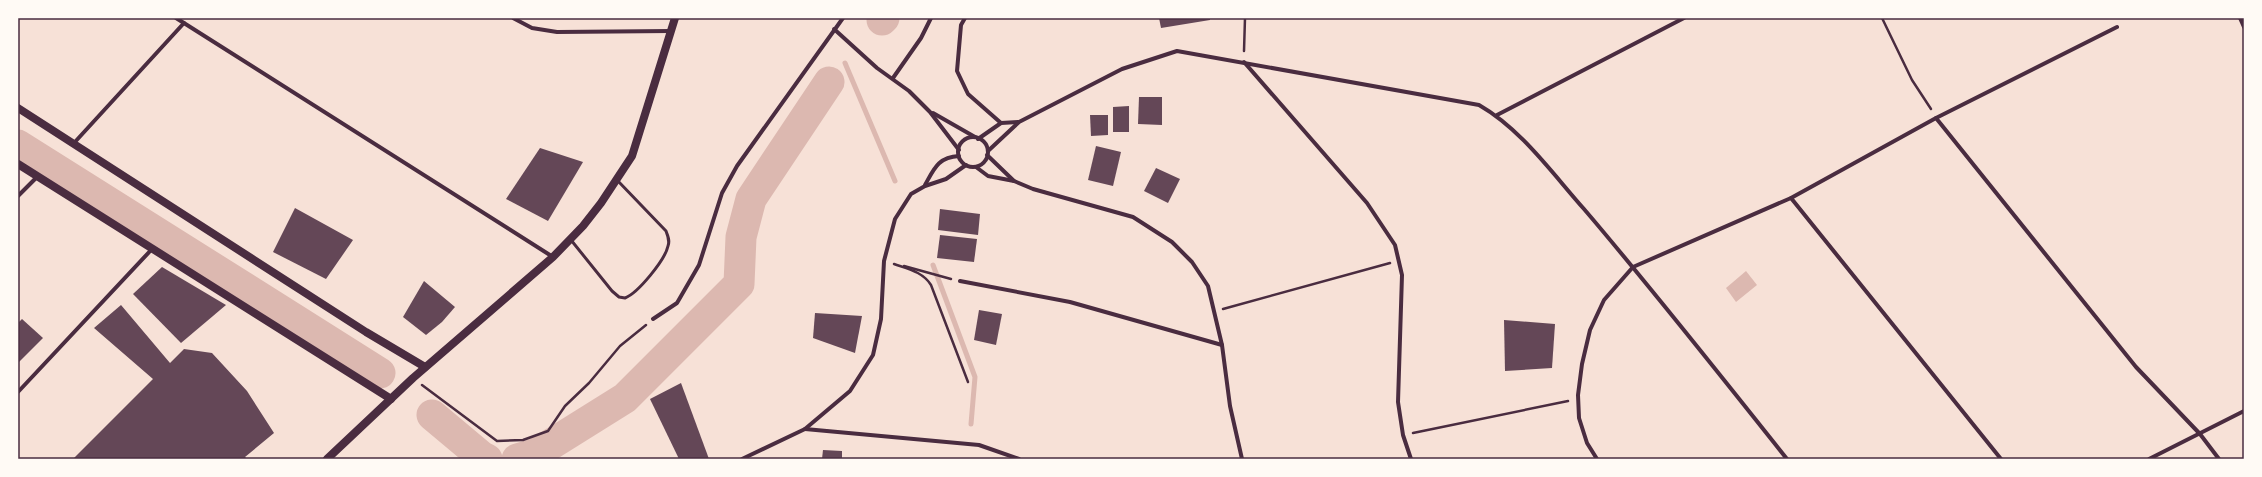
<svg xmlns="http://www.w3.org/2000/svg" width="2262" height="477" font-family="'Fira Sans Condensed',sans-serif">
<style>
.water{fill:#dcb8b0}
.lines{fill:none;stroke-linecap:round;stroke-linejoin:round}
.stream{stroke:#dcb8b0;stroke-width:5}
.river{stroke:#dcb8b0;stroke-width:31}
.building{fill:#644757}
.path{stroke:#4a2c40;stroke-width:2.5}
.service{stroke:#4a2c40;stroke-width:3}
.minor{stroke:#4a2c40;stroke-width:4}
.secondary{stroke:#4a2c40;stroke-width:8}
.neatline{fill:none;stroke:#4a2c40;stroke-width:1.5}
</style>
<rect width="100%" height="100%" fill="#f7e1d7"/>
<polygon class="water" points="1746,271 1757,285 1736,302 1726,288"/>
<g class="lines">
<g class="stream">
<polyline points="845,63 895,181"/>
<polyline points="933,265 975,377 971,424"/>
</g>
<g class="river">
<polyline points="882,20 884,18"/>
<polyline points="18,145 380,373"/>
<polyline points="432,415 481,456 487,459"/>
<polyline points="517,459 537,453 625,398 739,284 741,237 751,199 829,82"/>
</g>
</g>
<g class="building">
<polygon points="1159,18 1210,18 1210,20 1161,28"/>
<polygon points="1139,97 1162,97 1162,125 1138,124"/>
<polygon points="1129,106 1129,132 1113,132 1113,107"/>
<polygon points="1090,115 1108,115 1108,135 1091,136"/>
<polygon points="1096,146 1121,152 1113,186 1088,180"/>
<polygon points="540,148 583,162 548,221 506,199"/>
<polygon points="1156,168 1180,179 1168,203 1144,191"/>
<polygon points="295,208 353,240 326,279 273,252"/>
<polygon points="940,209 980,214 978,235 938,230"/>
<polygon points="940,235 977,239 974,262 937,258"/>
<polygon points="162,267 226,305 181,343 133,294"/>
<polygon points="424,281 455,307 442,322 426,335 403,317"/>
<polygon points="121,305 170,363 184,349 212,353 247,391 274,433 245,457 247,459 73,459 153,379 94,328"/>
<polygon points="979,310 1002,314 996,345 974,340"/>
<polygon points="815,313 862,316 855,353 813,338"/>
<polygon points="22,319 43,338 18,363 18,323"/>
<polygon points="1504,320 1555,324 1552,368 1505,371"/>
<polygon points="681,383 709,459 679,459 650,399"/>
<polygon points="823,450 842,451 842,459 822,459"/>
</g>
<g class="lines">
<g class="path">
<polyline points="1882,18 1912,80 1931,109"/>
<polyline points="1244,51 1245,18"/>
<path d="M894,264C908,269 923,272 931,285L968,382"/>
<polyline points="904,266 951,279"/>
<polyline points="1223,309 1390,263"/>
<polyline points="422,385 497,441 523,440 548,431 565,406 589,383 620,346 646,325"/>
<polyline points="1413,433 1568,401"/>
</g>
<path class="service" d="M571,240L612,291L619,297L625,298C638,293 665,260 668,246C670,241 668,236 666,231L617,180"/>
<g class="minor">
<polyline points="176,18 553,257"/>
<polyline points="513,18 532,28 557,32 671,31"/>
<polyline points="965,18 961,25 957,71 968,94 1001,123"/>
<polyline points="2240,18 2244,27"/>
<polyline points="834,29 877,68 909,91 930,112 959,150"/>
<polyline points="1244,62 1367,203 1395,245 1402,275 1398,402 1403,435 1411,459"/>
<polyline points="893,78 921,38 931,18"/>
<polyline points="933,113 975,137"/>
<polyline points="1497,115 1684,18"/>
<polyline points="1936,118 2136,367 2200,434 2219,459"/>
<circle cx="973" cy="152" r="15"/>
<polyline points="978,139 1001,123 1018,122"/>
<polyline points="74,143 184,23"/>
<path d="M988,151L1019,122L1122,69L1177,51L1479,105C1521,129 1552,173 1584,209C1654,291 1720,375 1787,459"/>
<polyline points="987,155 1014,181"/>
<polyline points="976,167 988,176 1014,181 1033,189 1133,217 1172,242 1192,262 1208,286 1222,345 1230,406 1242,459"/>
<path d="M925,185C934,169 938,157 959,156"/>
<polyline points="18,196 38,176"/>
<polyline points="1791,198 2001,459"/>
<polyline points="960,281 1070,302 1222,345"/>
<polyline points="653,319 677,303 699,265 722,193 737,166 843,18"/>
<polyline points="18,392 152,249"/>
<polyline points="805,429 979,445 1019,459"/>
<polyline points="742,459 805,429 850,391 873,355 881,319 884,261 895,219 911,194 925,186 946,179 966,165"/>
<polyline points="1597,459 1587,443 1579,418 1578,395 1582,364 1590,330 1604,300 1633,267 1791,198 1936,118 2117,27"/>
<polyline points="2149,459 2244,411"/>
</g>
<g class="secondary">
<polyline points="18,108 366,332 425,367"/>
<polyline points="18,164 391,399"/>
<polyline points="327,459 413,378 553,257 583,226 601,203 632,156 675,18"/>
</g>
</g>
<rect width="2262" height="477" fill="none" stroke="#fffaf5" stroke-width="38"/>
<rect x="19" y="19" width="2224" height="439" class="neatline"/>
</svg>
